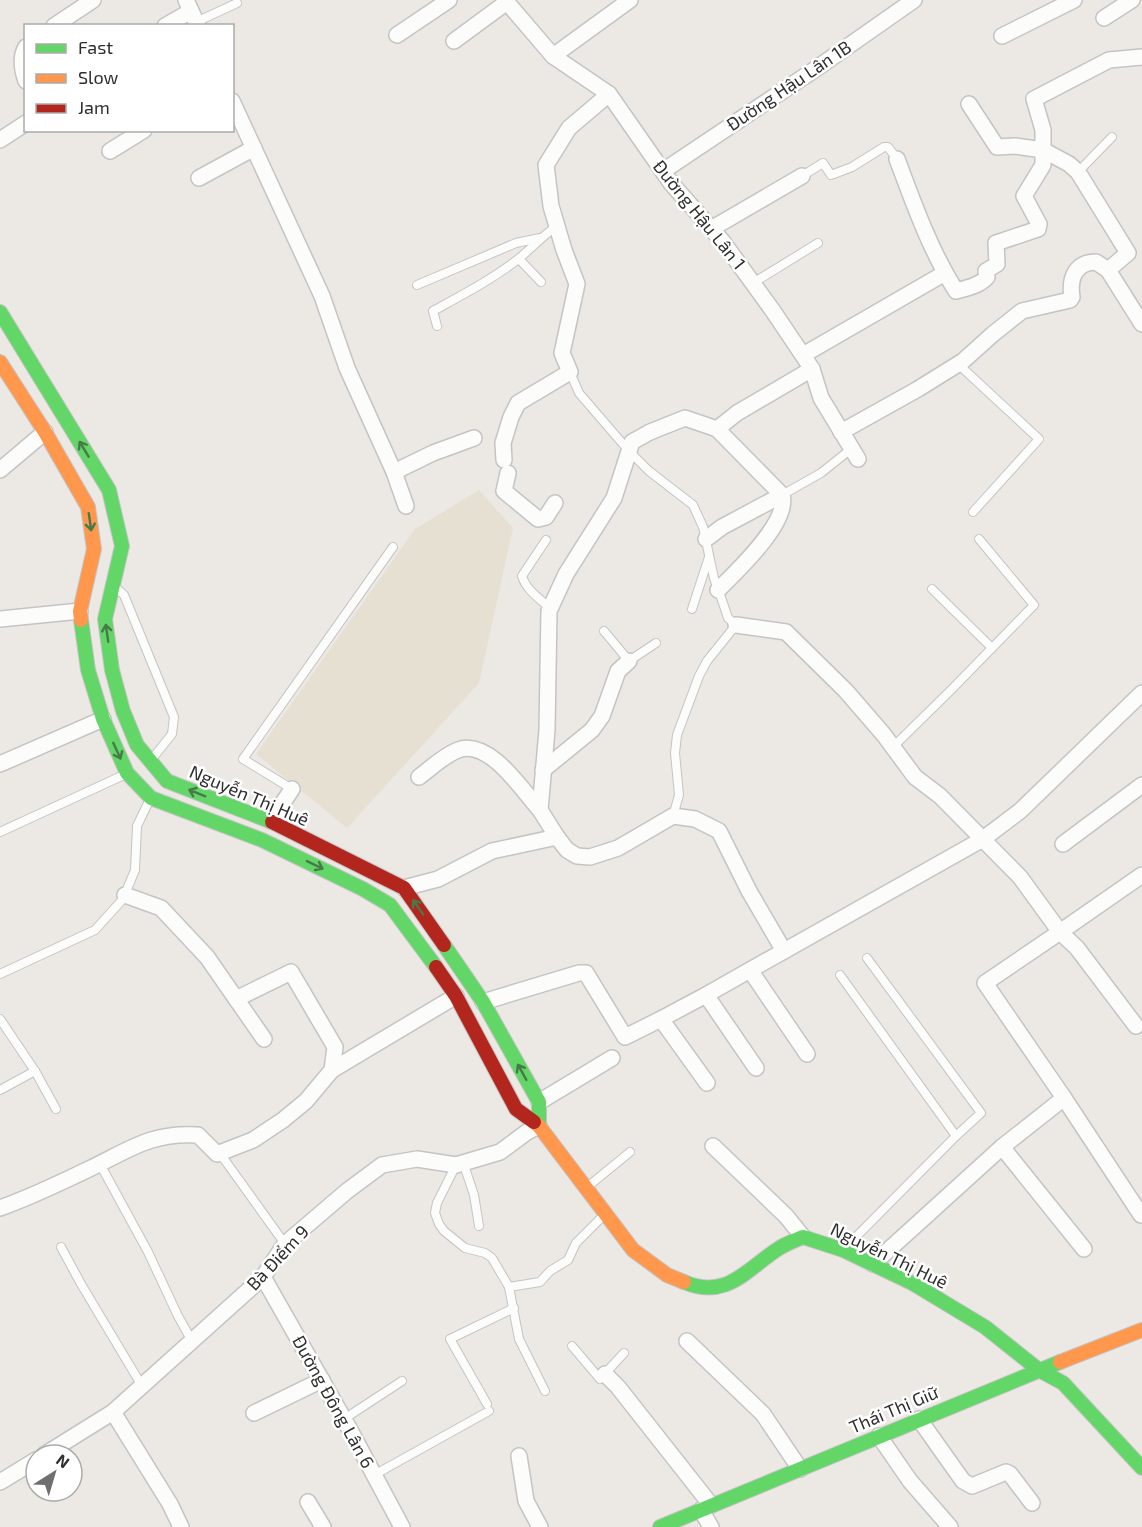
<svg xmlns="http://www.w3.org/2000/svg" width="1142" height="1527" font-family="'Exo 2',sans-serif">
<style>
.education{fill:#e6e0d3}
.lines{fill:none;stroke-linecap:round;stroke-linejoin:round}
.lane-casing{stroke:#c5c4c5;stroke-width:10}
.street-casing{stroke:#c5c4c5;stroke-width:18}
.fast-casing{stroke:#c5c4c5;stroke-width:16}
.slow-casing{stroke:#c5c4c5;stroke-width:16}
.jam-casing{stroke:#c5c4c5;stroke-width:16}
.lane{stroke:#fcfcfb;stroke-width:8}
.street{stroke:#fcfcfb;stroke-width:15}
.fast{stroke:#63d668;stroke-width:14}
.slow{stroke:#ff974d;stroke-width:14}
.jam{stroke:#b3261e;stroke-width:14}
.oneway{stroke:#467a48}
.labels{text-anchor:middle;stroke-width:5;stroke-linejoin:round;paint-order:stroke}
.street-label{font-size:18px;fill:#2e2e2e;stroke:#fff}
</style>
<rect width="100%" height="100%" fill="#ece8e4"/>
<polygon class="education" points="479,490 513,528 479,683 347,828 256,754 415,529"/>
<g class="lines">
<defs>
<g id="lane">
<polyline points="196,22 237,3"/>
<polyline points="1078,172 1112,137"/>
<polyline points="802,176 823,163 831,175 852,167 884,147 888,147 897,159"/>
<polyline points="519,259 541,282"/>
<polyline points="753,283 818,243"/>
<polyline points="417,285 516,243 540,238"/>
<path d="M437,326L433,311C462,295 491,280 517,260C531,249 542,236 557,226"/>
<polyline points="958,364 1039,439 973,512"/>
<polyline points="570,372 579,393 629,451 649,471 693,505 703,527 714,578 724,606 728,618 736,625 707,661 699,676 677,735 675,753 679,795 673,816"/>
<polyline points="782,495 821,473 851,449"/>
<path d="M546,540L522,576C526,590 540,599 550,608"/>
<polyline points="114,586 124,595 174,717 172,734 152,759"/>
<polyline points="932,589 992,648"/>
<polyline points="692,609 709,557"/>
<polyline points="604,631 629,661 656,643"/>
<polyline points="893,747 952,689 1034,605 979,539"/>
<polyline points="292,789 243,759 393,547"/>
<polyline points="0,832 126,774"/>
<polyline points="867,958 981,1113 956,1136"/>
<polyline points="0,974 95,930 123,899 135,870 137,826 150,799"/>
<polyline points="840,975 956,1136 845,1248"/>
<polyline points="0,1019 35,1071 56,1109"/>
<polyline points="0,1090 35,1071"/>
<polyline points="218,1155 224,1159 285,1244"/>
<polyline points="463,1162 474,1195 479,1226"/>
<polyline points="100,1164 148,1252 178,1316 192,1341"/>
<polyline points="456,1165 437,1203 435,1213 439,1224 444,1231 465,1248 485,1253 492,1258 509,1287 519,1339 545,1391"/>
<polyline points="586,1188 630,1152"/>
<polyline points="61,1247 81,1284 142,1386"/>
<polyline points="509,1287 540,1282 550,1271 568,1260 576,1243 604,1215"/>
<polyline points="572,1346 600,1379 624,1353"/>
<polyline points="487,1404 450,1339 514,1308"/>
<polyline points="344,1419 402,1381"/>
<polyline points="374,1475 489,1411"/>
</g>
<g id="street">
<polyline points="186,0 198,26"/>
<polyline points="505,0 553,56 609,94 671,183 723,242 773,311 812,369 821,398 858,459"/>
<polyline points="1104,18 1132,0"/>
<polyline points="54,26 93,0"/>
<polyline points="165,26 191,11"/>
<polyline points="397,35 449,0"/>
<polyline points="1002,36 1074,0"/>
<polyline points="454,41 507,2"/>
<path d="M26,47C20,57 22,70 26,81"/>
<polyline points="553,56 630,0"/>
<polyline points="1142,57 1109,60 1034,99 1043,130 1043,150 1069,164 1078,172 1128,253 1108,270 1142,324"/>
<polyline points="232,101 322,296 347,368 394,472 406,506"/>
<polyline points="0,140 26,123"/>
<polyline points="110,151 144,130"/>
<path d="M897,159C914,204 930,250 956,291C967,288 979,286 987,277L986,271L997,264L996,243L1038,229L1039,224L1024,196L1043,165V150L1015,146L997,147L969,104"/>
<polyline points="663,171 817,68 914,0"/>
<polyline points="199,178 254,148"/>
<polyline points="711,229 802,176"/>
<polyline points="803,355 945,273"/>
<polyline points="717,429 685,418 650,432 632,442 614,498 566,574 549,611 547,730 540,810 557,837 567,850 577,856 590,857 618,848 673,816 695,819 719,831 749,891 784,951 750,970 807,1054"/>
<path d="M841,432L918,389L963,361L993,334L1022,311L1070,300L1072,297C1069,279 1075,262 1096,262L1108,270"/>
<polyline points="504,460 503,443 511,417 518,403 570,372 562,353 577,284 564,250 551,206 546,165 569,128 609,94"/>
<polyline points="0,470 45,432"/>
<polyline points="394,472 433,453 474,438"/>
<polyline points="508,473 504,491 538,519 546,517 555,503"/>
<polyline points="706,539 722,527 782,495"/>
<path d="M718,590C736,572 790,522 782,495L717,429L737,413L812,369"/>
<polyline points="0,619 80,611"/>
<polyline points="736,625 786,632 846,691 884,735 915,777 940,796 1020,877 1060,932 985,983 1064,1098 1002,1147 873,1264"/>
<polyline points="0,764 103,719"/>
<polyline points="543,770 592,730 602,716 618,671 629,661"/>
<path d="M419,777C431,768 443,756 458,750C489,738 522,790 540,810"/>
<polyline points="271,821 292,789"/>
<polyline points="1063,844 1142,785"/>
<polyline points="404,888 438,879 492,851 557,837"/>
<polyline points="125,895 161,908 207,957 264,1039"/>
<polyline points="784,951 983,839 1020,811 1142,693"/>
<polyline points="750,970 706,995 756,1068"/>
<polyline points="483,1002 579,973 586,973 625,1037 661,1019 707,1083"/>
<polyline points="661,1019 706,995"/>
<polyline points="1136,1026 1077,948 1060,932 1142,875"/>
<polyline points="332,1070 456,996"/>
<polyline points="1064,1098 1141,1215"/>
<polyline points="539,1102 612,1058"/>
<polyline points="713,1146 786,1216 803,1237"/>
<polyline points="1002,1147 1084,1249"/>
<path d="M0,1208C31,1197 60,1183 89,1169C129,1150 151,1132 198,1135L217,1154L253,1140L283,1120L306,1101L332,1070L335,1047L291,972L236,999"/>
<polyline points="263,1277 350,1430 402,1527"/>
<polyline points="687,1341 763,1414 800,1469"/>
<polyline points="605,1374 618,1387 711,1505"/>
<polyline points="113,1412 170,1504 181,1527"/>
<polyline points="254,1413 322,1380"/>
<polyline points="919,1419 963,1481 972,1486 1006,1472 1010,1474 1032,1503"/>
<polyline points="879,1436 910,1481 950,1527"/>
<polyline points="44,1455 113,1412 263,1277 285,1244 347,1191 382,1165 417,1159 456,1165 500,1152 527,1132 539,1126"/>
<polyline points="519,1456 526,1501 540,1527"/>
<polyline points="0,1482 36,1460"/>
<polyline points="308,1502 323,1527"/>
<polyline points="701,1510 711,1527"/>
</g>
<g id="fast">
<polyline points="0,312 109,490 122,546 105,619 112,670 123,711 137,745 167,781 272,822"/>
<polyline points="81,620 88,670 103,719 127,773 151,798 262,840 363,889 390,905 436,967"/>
<polyline points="444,945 483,1002 539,1102 539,1126"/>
<path d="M684,1282C728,1301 748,1267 781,1247C788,1243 796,1240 803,1237L843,1250L912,1283L985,1327L1039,1370L1063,1383L1142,1468"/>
<polyline points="660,1527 1060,1362"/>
</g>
<g id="slow">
<polyline points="0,362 45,432 88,507 94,549 80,611 81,620"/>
<polyline points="534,1122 539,1126 633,1250 667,1275 684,1282"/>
<polyline points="1060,1362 1142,1330"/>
</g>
<g id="jam">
<polyline points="272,822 404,888 444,945"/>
<polyline points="436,967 456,996 516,1109 534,1122"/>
</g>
</defs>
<use href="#lane" class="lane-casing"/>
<use href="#street" class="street-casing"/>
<use href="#fast" class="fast-casing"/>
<use href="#slow" class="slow-casing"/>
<use href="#jam" class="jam-casing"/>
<use href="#lane" class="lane"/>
<use href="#street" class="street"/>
<use href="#fast" class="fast"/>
<use href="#slow" class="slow"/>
<use href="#jam" class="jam"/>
</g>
<defs><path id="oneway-shaft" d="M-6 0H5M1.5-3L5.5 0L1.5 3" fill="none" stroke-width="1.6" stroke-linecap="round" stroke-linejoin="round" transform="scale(1.5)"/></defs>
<g class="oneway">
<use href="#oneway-shaft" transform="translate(84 449) rotate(-121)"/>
<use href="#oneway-shaft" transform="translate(90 522) rotate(82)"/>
<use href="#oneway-shaft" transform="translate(107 633) rotate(-98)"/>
<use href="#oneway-shaft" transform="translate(117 751) rotate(65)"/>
<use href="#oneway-shaft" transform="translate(197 793) rotate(-158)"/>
<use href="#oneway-shaft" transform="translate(315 865) rotate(26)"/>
<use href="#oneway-shaft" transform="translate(418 907) rotate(-125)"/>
<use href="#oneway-shaft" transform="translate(522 1072) rotate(-119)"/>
</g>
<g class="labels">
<g class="street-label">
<text transform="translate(789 86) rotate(-34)" y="6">Đường Hậu Lân 1B</text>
<text transform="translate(699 215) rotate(51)" y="6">Đường Hậu Lân 1</text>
<text transform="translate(249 796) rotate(23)" y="6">Nguyễn Thị Huê</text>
<text transform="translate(889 1256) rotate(26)" y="6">Nguyễn Thị Huê</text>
<text transform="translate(278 1258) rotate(-47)" y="6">Bà Điểm 9</text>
<text transform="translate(333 1402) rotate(61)" y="6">Đường Đông Lân 6</text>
<text transform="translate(894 1410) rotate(-23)" y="6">Thái Thị Giữ</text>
</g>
</g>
<rect x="24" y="24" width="210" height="108" fill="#ffffff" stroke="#ababab" stroke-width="1.5"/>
<rect x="36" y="44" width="30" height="9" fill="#63d668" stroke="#ababab" stroke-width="1.5"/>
<text x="78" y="54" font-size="18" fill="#2e2e2e">Fast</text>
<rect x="36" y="74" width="30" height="9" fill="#ff974d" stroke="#ababab" stroke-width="1.5"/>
<text x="78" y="84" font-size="18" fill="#2e2e2e">Slow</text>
<rect x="36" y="104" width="30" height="9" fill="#b3261e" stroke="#ababab" stroke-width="1.5"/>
<text x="78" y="114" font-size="18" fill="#2e2e2e">Jam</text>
<g transform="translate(54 1473) rotate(37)"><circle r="28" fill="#ffffff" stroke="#ababab" stroke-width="1.5"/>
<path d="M0-4.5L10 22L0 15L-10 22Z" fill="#706f6e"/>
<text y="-9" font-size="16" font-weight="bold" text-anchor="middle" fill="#2e2e2e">N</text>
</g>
</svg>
